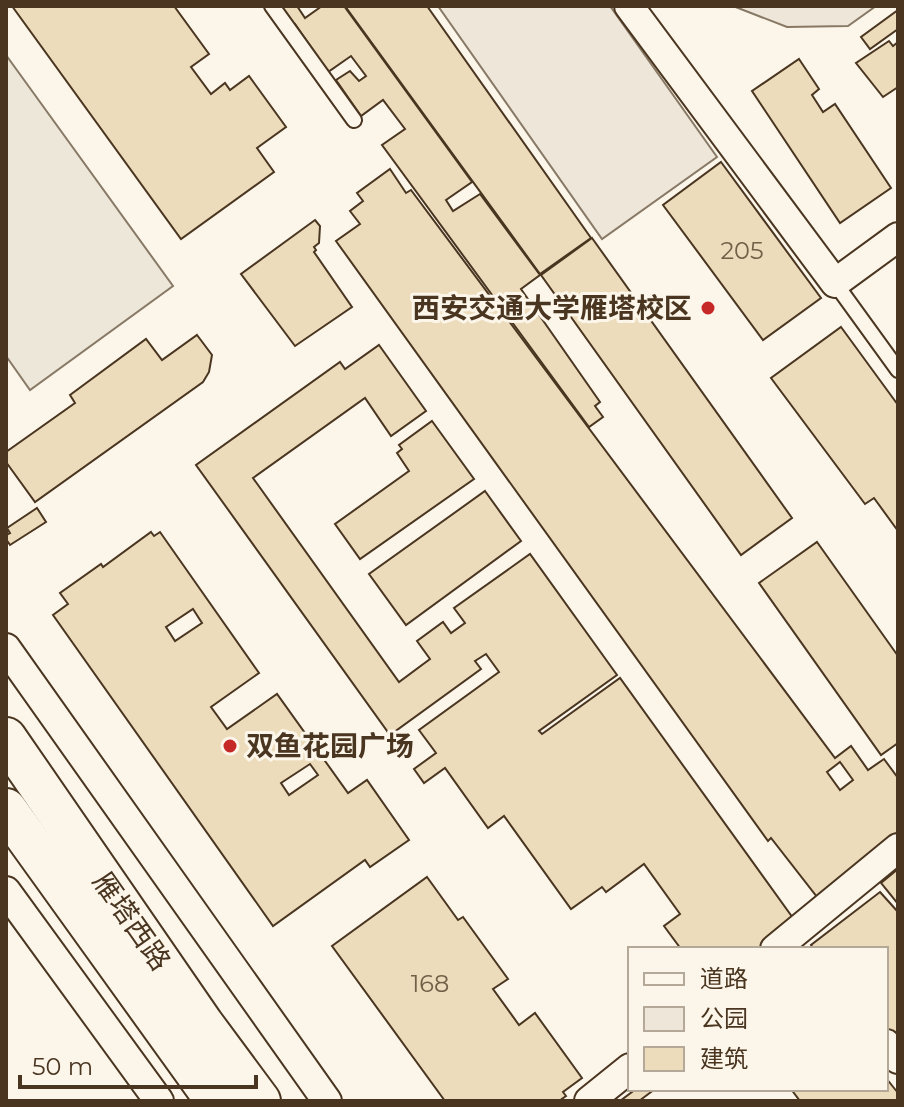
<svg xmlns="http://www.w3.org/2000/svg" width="904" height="1107" font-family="Montserrat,'Noto Sans SC',sans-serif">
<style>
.green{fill:#ede6d9;stroke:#887966;stroke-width:2}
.parking{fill:#ede7d9;stroke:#887966;stroke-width:2}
.building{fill:#ecdcbc;stroke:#4a3520;stroke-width:2;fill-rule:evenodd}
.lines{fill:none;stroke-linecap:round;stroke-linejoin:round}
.service-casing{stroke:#4a3520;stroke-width:18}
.minor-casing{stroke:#4a3520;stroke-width:32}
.secondary-casing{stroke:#4a3520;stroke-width:44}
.service{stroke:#fbf6e9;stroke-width:14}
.minor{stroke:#fbf6e9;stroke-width:28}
.secondary{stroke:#fbf6e9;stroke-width:40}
.poi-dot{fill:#c62828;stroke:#fbf6e9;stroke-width:3}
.labels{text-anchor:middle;stroke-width:6;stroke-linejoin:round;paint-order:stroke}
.number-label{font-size:24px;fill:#725f47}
.poi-label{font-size:28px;font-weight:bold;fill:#4a3520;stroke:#fbf6e9;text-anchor:end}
.street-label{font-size:28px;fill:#4a3520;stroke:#fbf6e9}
</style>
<rect width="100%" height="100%" fill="#fbf6e9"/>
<g class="green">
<polygon points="438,6 610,6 717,157 602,239"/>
<polygon points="733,6 876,6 848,26 787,27"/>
</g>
<polygon class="parking" points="6,55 173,286 30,390 6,356"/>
<g class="building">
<polygon points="12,6 174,6 209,54 191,67 211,94 225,83 230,90 249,76 286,127 257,148 274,172 181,239"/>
<polygon points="268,6 297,6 305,18 322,6 344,6 472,182 446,200 453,211 480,194 540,275 521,289 600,402 595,406 603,417 589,427 382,145 405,129 383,100 361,116 336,80 350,71 359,81 366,76 351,56 328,72 295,24 285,30"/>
<polygon points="345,6 427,6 591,238 540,274"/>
<polygon points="898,10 898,29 870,49 861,37"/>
<polygon points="889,41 893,46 898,42 898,87 883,97 856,63"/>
<polygon points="799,59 819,89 812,95 823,112 835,104 891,188 840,223 752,91"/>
<polygon points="721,162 821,298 763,340 663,205"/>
<path d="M390,169L406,193L411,190L835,758L851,746L868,770L884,759L898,778V836L821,902L771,838L768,841L336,241L360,224L350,211L363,201L357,193ZM840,762L853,780L840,790L827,772Z"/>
<polygon points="315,220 320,226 319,243 314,247 316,250 314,252 352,307 295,346 241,274"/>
<polygon points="592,238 792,518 741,555 541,275"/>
<polygon points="841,327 898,405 898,531 874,498 865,504 771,378"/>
<polygon points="197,335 212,355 209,372 203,382 35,502 6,462 6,452 75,403 70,395 146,339 162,360"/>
<polygon points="379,345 426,411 391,436 365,398 253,478 399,682 430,659 417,641 443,622 451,633 465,623 454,608 530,554 617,675 539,731 542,734 620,678 798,925 765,949 681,949 664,926 680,914 644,864 606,892 602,887 571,909 504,816 488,828 445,768 424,783 414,769 436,753 419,730 499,672 486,654 475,661 481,669 390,735 196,465 340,362 345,369"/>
<polygon points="432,421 474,479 360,559 335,524 409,471 397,453 402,449 399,445"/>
<polygon points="485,491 521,541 406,625 369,574"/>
<polygon points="37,508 46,522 10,545 6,539 6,535 10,533 7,528"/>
<path d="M151,532L154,536L160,532L259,673L211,707L227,729L277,694L348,793L367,780L409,840L370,867L365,860L273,926L53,615L68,604L60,593L101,564L103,567ZM193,609L202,623L175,641L166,627ZM310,764L318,775L289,795L281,783Z"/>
<polygon points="817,542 898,656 898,743 881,755 759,583"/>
<polygon points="898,869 898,904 881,883"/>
<polygon points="427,877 458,920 463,917 508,979 493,989 519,1025 535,1013 582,1078 563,1092 566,1096 559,1101 445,1101 332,946"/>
<polygon points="880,892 898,912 898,1053 886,1038 886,949 814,949 811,945"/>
<polygon points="886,1078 898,1093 898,1101 800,1101 791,1089 886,1089"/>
<polygon points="636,1089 655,1089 639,1101 620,1101"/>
</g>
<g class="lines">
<defs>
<g id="service">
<polyline points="272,6 354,120"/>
<polyline points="835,283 898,370"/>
</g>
<g id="minor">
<polyline points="629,6 835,283 898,237"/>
<polyline points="6,648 327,1101"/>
<polyline points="6,891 159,1101"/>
<polyline points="775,949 898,848"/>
<polyline points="886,1044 898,1059"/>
<polyline points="589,1101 630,1068"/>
</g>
<g id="secondary">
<polyline points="6,738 203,1024 260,1101"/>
<polyline points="6,809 216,1101"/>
</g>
</defs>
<use href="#service" class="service-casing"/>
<use href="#minor" class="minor-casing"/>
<use href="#secondary" class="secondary-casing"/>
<use href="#service" class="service"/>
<use href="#minor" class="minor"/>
<use href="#secondary" class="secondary"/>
</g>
<g class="poi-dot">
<circle cx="708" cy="308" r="8"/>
<circle cx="230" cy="746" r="8"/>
</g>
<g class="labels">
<g class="number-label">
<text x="742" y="259">205</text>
<text x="430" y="992">168</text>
</g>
<g class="poi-label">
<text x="692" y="318">西安交通大学雁塔校区</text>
<text x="246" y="756" text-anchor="start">双鱼花园广场</text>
</g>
<g class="street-label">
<text transform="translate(132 921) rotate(55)" y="10">雁塔西路</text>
</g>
</g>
<rect width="904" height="1107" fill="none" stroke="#4a3520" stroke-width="16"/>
<rect x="628" y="947" width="260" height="144" fill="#fbf6e9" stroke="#b4a999" stroke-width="2"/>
<rect x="644" y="973" width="40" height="12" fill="#fbf6e9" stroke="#b4a999" stroke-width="2"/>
<text x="700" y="987" font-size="24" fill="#4a3520">道路</text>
<rect x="644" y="1007" width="40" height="24" fill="#ede6d9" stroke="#b4a999" stroke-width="2"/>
<text x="700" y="1027" font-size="24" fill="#4a3520">公园</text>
<rect x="644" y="1047" width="40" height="24" fill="#ecdcbc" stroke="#b4a999" stroke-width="2"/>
<text x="700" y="1067" font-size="24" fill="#4a3520">建筑</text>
<path d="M20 1075v12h236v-12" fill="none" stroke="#4a3520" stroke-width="4"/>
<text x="32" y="1075" font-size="24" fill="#4a3520" stroke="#fbf6e9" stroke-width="6" paint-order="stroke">50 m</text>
</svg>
